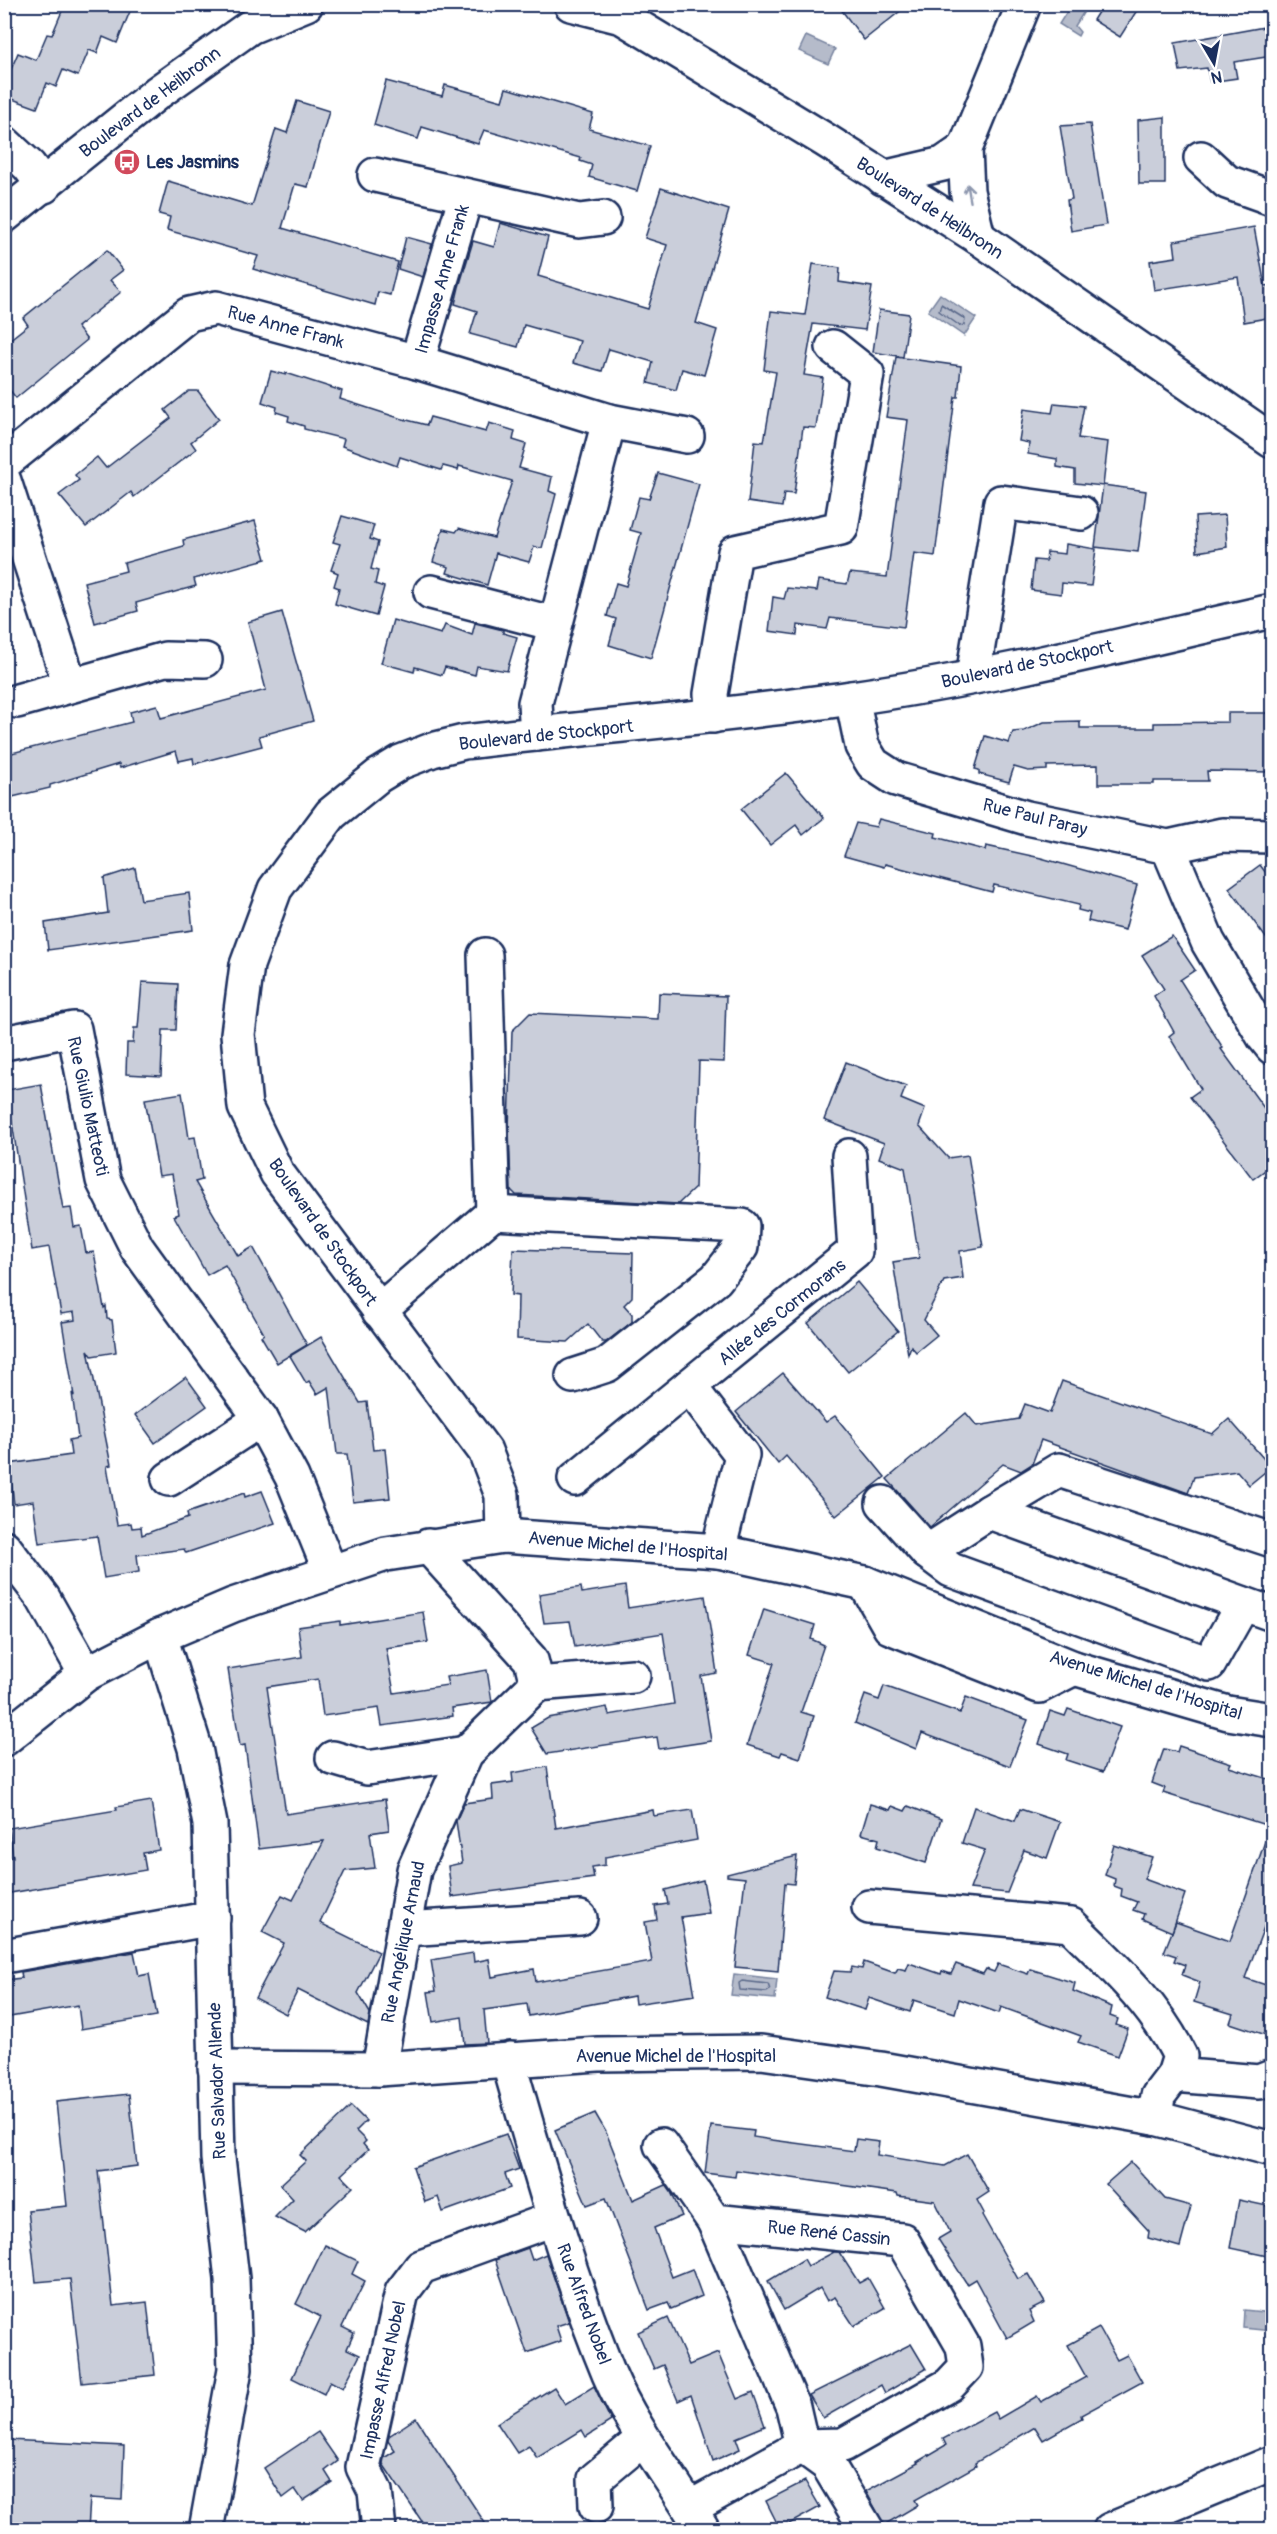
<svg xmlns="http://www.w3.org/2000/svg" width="1277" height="2534" font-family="Pangolin,sans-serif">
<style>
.water{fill:#b5bbca;stroke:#77839f;stroke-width:1.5}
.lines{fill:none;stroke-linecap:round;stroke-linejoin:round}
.shore{stroke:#596789;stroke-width:1.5}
.building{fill:#caceda;stroke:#1b2f5e;stroke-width:1.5}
.minor-casing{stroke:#1b2f5e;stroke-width:38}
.minor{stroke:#fff;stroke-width:33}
.oneway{stroke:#8d97ae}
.labels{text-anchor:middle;stroke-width:6;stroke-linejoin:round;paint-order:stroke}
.street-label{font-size:18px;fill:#1b2f5e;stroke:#fff}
.poi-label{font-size:18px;font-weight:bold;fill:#1b2f5e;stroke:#fff;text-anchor:start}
</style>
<rect width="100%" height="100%" fill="#fff"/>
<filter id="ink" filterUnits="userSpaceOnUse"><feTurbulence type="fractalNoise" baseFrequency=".0167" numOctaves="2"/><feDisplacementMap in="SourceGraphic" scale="12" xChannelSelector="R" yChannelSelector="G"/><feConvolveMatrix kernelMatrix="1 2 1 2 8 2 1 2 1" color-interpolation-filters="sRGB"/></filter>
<g filter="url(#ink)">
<g class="water">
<polygon points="1071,5 1088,5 1075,26 1080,32 1078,36 1059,24"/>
<polygon points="806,36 835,49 828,64 799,51"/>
<polygon points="940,294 976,318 964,336 928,311"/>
<polygon points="734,1974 777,1979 775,1999 731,1995"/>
<polygon points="1244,2310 1272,2313 1272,2331 1243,2328"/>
</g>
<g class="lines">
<g class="shore">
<polygon points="941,304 965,319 964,325 960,326 939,311"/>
<polygon points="742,1981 768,1984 770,1990 767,1992 740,1990 739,1983"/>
</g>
</g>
<g class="building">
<polygon points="65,4 133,4 117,43 103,37 97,53 89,50 78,76 63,70 56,87 47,83 37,108 4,96 4,67 11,69 18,53 36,60 47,34 52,35"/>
<polygon points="837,4 909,4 864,40"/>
<polygon points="1103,4 1141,4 1120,37 1093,20"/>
<polygon points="1270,26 1272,56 1234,62 1237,78 1210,82 1207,68 1180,71 1175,43"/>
<polygon points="386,81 442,96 445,85 502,101 506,88 593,114 589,129 650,146 637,191 589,177 592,165 580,161 581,158 484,130 478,144 422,127 418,139 374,125"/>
<polygon points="297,101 329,111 308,187 295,184 282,228 398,262 390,295 378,292 375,305 253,269 258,256 167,230 170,217 159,214 168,181 252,206 276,129 287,133"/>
<polygon points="1165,117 1165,184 1139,184 1138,120"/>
<polygon points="1090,124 1106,225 1071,231 1067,200 1072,199 1060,126"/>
<polygon points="661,188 729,210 696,323 717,330 704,375 682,369 676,390 648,383 653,362 609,349 602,371 573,363 580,341 524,325 518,347 470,334 477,311 455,304 459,287 473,241 494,247 500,223 548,237 538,276 648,309 667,245 645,238"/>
<polygon points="1254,227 1265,286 1272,285 1272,317 1244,322 1238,277 1154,290 1150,261 1176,257 1174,241"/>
<polygon points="406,237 432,244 423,277 398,269"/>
<polygon points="107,250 123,270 110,280 121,292 77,327 87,340 16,398 4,383 4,344 28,325 23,318"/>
<polygon points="813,264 840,268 839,282 872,287 865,330 813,324 804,375 823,378 816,428 803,427 794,494 784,493 782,507 748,502 755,441 764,442 776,372 764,370 771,311 805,315"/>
<polygon points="879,310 909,314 903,357 873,352"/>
<polygon points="896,357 961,366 958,397 955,397 935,556 914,553 904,627 830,618 827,629 798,625 797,635 769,631 773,597 784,599 787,588 817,591 819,580 847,584 850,573 887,577 908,420 886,417"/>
<polygon points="271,371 286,375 286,373 342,391 340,399 399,418 427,425 430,417 486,432 489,423 515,431 513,440 526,444 519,468 552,477 549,491 556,494 542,548 534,547 529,562 496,553 487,585 447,573 449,567 433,562 443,529 456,532 459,528 494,538 512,481 459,466 458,470 443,466 441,470 400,457 397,466 342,446 344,439 304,429 304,426 288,421 289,416 276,412 277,407 262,402"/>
<polygon points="189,391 198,391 219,419 191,442 196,449 134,497 131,492 86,527 59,495 79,480 75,475 97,457 106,468 171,418 165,410"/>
<polygon points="1054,403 1084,406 1078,438 1108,442 1103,486 1075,483 1075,470 1057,467 1057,459 1028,454 1029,443 1019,441 1024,409 1052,413"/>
<polygon points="658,473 699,484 651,658 609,645 616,619 607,616 616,583 626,586 634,558 641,533 630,530 639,497 649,499"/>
<polygon points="1103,485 1146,491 1138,552 1095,547"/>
<polygon points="1225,515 1227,547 1197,552 1195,517"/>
<polygon points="342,516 374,525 370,539 378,542 371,569 378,571 375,584 384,587 376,616 335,604 339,588 334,586 338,573 331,570 340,544 333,542"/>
<polygon points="255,521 266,559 194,579 196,586 136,603 138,611 95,623 84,582 126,571 124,563 184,546 183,540"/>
<polygon points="1066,544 1096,549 1091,586 1062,583 1061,594 1031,590 1034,560 1046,561 1047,552 1065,554"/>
<polygon points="282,612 313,721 259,736 262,746 194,764 193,758 179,761 176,751 120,768 119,764 50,785 50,788 4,799 4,755 132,722 130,712 157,705 161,718 266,690 248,622"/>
<polygon points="393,620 441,634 445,625 472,635 475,623 503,630 503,633 517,637 507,671 477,666 475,675 445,667 442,675 415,667 414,672 381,663"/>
<polygon points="1228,713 1272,713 1272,772 1207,771 1208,781 1154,781 1154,784 1098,784 1098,765 1047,766 1047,770 1028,771 1014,767 1009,782 979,774 979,770 975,769 985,736 1009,743 1013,732 1024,731 1044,722 1080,721 1080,728 1154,728 1154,723 1228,722"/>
<polygon points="786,773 824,818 803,835 796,825 770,845 741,809"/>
<polygon points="879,819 936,833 935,837 985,850 986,846 1041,858 1137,885 1125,930 1088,921 1090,913 1078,910 1079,905 994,885 992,892 885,864 884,867 844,856 856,823 876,827"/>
<polygon points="1260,865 1272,881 1272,946 1229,888"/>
<polygon points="135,868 141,900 189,893 193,930 48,950 45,923 108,913 104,878"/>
<polygon points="1172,936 1195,970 1180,980 1223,1048 1221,1049 1272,1119 1272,1165 1253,1179 1190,1097 1201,1089 1169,1036 1174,1032 1154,996 1164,989 1142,955"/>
<polygon points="142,982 178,984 176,1030 163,1030 161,1076 126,1074 127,1043 133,1043 134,1028 138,1028"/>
<polygon points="659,993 726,996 724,1062 699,1061 695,1188 678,1204 516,1195 511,1190 509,1129 512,1031 530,1013 658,1019"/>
<polygon points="846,1062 906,1086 901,1099 925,1109 919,1126 948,1158 968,1155 983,1247 960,1251 963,1278 944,1281 924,1320 937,1335 916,1352 911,1346 908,1354 893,1262 919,1258 905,1168 879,1158 884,1143 824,1120"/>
<polygon points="41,1084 63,1209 71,1208 74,1227 81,1226 86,1253 94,1252 104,1308 106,1306 107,1319 112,1320 116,1352 92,1356 88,1350 111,1465 107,1466 117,1525 131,1523 132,1528 141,1527 142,1535 188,1518 187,1513 216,1503 244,1493 245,1497 262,1491 275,1523 186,1553 184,1549 137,1555 139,1572 104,1578 97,1536 39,1543 33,1501 14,1504 9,1464 71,1455 69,1440 78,1438 72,1393 74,1396 62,1322 75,1320 74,1312 61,1314 49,1247 32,1250 7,1090"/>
<polygon points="182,1093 189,1138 195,1137 202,1180 195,1182 238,1256 253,1247 307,1345 277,1363 261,1336 264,1334 225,1265 207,1275 174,1216 179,1214 172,1174 159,1176 145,1099"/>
<polygon points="513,1249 633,1253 632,1297 624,1305 632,1314 632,1322 606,1342 602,1342 588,1324 568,1342 517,1339 518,1296 511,1295"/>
<polygon points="857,1282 898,1331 848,1372 808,1323"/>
<polygon points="321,1337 360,1403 367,1402 373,1450 385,1449 390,1498 353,1502 347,1454 337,1454 329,1387 317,1394 309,1381 306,1383 290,1356"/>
<polygon points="783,1373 826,1422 835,1416 885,1477 836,1516 786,1456 778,1464 736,1412"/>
<polygon points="186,1377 207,1406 155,1443 135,1415"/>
<polygon points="1062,1381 1212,1434 1229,1419 1271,1467 1249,1485 1237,1471 1194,1477 1188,1493 1041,1440 1032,1464 1021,1471 1003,1464 930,1527 887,1479 966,1413 977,1426 1019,1419 1025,1404 1050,1413"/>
<polygon points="625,1586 628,1608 705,1596 717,1673 701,1676 711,1741 659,1749 657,1737 547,1754 531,1728 548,1718 607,1707 609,1715 674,1704 663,1633 575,1647 570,1621 544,1623 539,1594 581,1587 582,1593"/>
<polygon points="764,1609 815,1625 811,1639 824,1645 801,1712 814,1716 800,1758 782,1752 780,1756 747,1745 774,1663 749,1655"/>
<polygon points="423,1612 428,1642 386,1648 394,1693 448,1685 446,1677 487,1670 492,1702 452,1708 453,1716 382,1726 379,1708 323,1716 318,1679 267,1687 286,1814 385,1799 389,1830 370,1833 375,1868 345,1871 320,1923 379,1952 358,1993 370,2013 368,2025 298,1990 286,2014 255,1998 284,1943 262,1932 282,1895 293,1900 324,1841 259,1849 245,1745 240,1746 228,1669 302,1657 298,1627 340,1621 340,1625"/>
<polygon points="884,1686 960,1713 966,1697 1028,1720 1010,1766 922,1733 916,1749 855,1723 865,1695 879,1700"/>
<polygon points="1068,1709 1120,1727 1103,1772 1066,1760 1068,1754 1039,1744 1050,1711 1065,1716"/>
<polygon points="1179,1746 1231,1763 1229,1767 1272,1780 1272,1827 1163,1793 1165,1788 1152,1783 1164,1749 1177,1752"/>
<polygon points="547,1767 556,1828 653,1810 654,1816 692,1810 697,1840 605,1857 605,1865 592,1867 594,1878 452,1897 448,1866 462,1863 456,1821 464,1803 493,1799 492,1785 513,1782 512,1773"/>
<polygon points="151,1801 159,1850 143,1853 146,1870 4,1894 4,1858 13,1857 9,1828 117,1810 116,1807"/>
<polygon points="870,1804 890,1810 892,1806 905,1811 908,1806 941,1819 926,1863 877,1847 879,1839 861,1834"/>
<polygon points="974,1807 1015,1821 1020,1809 1060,1822 1047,1858 1024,1850 1007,1893 970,1889 985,1850 962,1843"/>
<polygon points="1269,1830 1272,1831 1272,1921 1267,1919 1245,1978 1272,1987 1272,2037 1230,2023 1233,2014 1194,2002 1200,1982 1182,1975 1185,1965 1174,1961 1176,1956 1164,1952 1176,1922 1230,1941"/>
<polygon points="1114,1845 1152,1857 1144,1879 1185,1894 1172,1932 1142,1919 1144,1914 1133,1910 1137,1902 1121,1896 1122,1889 1114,1886 1115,1879 1105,1875"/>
<polygon points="797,1856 794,1884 785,1883 778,1971 735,1967 745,1878 727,1876 727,1874"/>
<polygon points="703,1880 709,1913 681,1917 695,1995 635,2004 634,1996 529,2016 527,2004 484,2010 487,2043 465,2044 462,2017 433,2022 428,1992 436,1991 431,1960 473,1953 474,1962 489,1959 492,1977 534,1969 536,1982 652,1962 645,1922 657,1920 655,1906 668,1904 665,1890"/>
<polygon points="134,1952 139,1976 149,1974 157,2016 81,2029 78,2005 4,2018 4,1980 22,1978 21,1972"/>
<polygon points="864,1962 895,1973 898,1968 906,1970 909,1963 941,1974 942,1971 951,1974 956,1964 983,1974 986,1969 994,1972 998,1964 1028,1974 1030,1969 1075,1983 1073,1991 1112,2007 1110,2016 1118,2019 1116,2025 1128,2029 1118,2056 1078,2042 1081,2036 1001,2007 999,2013 959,1999 955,2013 914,2000 910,2012 869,1998 865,2010 825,1997 834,1971 850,1972 852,1967 862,1969"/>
<polygon points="129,2094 137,2166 98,2171 113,2306 147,2302 155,2375 82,2383 70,2279 36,2282 28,2210 67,2206 56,2102"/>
<polygon points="351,2106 366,2121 356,2131 366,2141 363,2144 368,2150 341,2175 353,2187 305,2232 275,2217 293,2199 280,2185 306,2161 300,2155"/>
<polygon points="595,2113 606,2132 633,2200 666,2185 671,2192 682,2216 654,2228 672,2277 692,2269 702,2296 671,2309 668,2303 649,2310 606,2198 587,2205 555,2130"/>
<polygon points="711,2126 754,2131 753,2137 772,2140 854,2151 856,2139 879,2142 877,2155 945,2166 967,2154 989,2192 977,2200 984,2213 982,2215 1018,2279 1028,2274 1045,2303 1029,2311 1034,2322 1007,2338 975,2279 967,2284 938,2239 950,2232 935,2201 898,2196 897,2193 736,2170 735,2177 705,2173"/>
<polygon points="506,2134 519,2169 505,2174 510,2188 443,2212 438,2197 425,2202 413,2167"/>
<polygon points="1131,2162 1165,2199 1191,2206 1180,2247 1148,2238 1149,2231 1106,2184"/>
<polygon points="1239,2200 1272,2207 1272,2257 1230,2248"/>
<polygon points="325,2245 358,2261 352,2274 365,2281 342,2327 354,2333 347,2349 360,2355 343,2388 330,2381 324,2394 292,2378 321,2317 296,2304"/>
<polygon points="528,2248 532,2260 546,2254 569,2322 556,2326 561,2341 527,2353 495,2260"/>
<polygon points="834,2252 839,2252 859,2283 868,2278 885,2308 854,2326 835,2297 827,2301 820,2288 784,2310 768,2281 804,2259 808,2266"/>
<polygon points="668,2318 689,2365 718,2353 737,2399 753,2392 765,2426 736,2438 740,2449 713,2461 691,2395 678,2401 663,2365 654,2369 638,2332"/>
<polygon points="1099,2328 1117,2360 1127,2355 1142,2382 1081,2415 1082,2418 1043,2440 1035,2427 975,2463 976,2466 915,2500 918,2505 884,2525 866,2491 918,2463 917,2462 946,2445 943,2439 994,2412 998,2419 1037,2396 1041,2402 1086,2377 1068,2345"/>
<polygon points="911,2344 926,2369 885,2393 881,2385 823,2418 809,2395"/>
<polygon points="594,2386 611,2421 586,2437 582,2430 537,2458 529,2446 517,2453 497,2423 554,2387 565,2404"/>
<polygon points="416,2418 434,2446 489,2529 427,2529 383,2464 384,2458 395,2451 388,2441 389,2436"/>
<polygon points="318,2432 338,2461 325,2471 332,2482 303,2501 295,2489 283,2498 264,2468"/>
<polygon points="8,2440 124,2446 122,2500 90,2498 88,2529 4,2529"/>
<polygon points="805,2481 820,2507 780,2529 766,2501"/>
</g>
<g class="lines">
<defs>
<g id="minor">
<polyline points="571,4 622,17 825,140 978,237 1272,441"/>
<polyline points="4,143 29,166 44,186"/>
<polyline points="1201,158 1227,182 1272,198"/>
<polyline points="375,175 579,221 603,218"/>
<polyline points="883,178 943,164 965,149"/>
<polyline points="4,216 157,93 250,27 306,4"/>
<polyline points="978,237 967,191 965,149 1024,4"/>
<polyline points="417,362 466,196"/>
<polyline points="4,463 189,314 216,308 417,362 609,421 687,436"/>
<polyline points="4,481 70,685"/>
<polyline points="431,592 555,624"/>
<polyline points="973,677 1001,502 1081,513"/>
<polyline points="852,698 862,746 873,764 896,779 1027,818 1168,847 1222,835 1272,836"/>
<polyline points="17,701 165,659 205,660"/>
<polyline points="713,716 711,694 735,552 841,528 867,374 833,347"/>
<polyline points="537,734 535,703 609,421"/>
<polyline points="1168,847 1208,942 1264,1037 1272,1047"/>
<polyline points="4,1043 74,1029 103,1180 137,1248 261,1419 292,1477 330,1571"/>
<polyline points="493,1213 742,1226 741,1247 716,1279 607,1365 573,1376"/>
<polyline points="379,1311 493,1213 485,955"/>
<polyline points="689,1386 742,1455 718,1551"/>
<polyline points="169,1479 261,1419"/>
<polyline points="575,1479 855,1251 849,1156"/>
<polyline points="883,1503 927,1552 989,1512 1059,1470 1272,1540"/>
<polyline points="989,1512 1272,1614"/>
<path d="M503,1536L502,1495L485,1451L277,1173L245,1107L238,1034L247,965L275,889L331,814L378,776L401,762L432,750L464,742C593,727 722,717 851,698C993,678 1133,642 1272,611"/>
<polyline points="4,1547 43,1598 86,1674"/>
<polyline points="927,1552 951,1570 1209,1664 1243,1604"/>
<polyline points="865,1583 890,1627 1039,1686 1074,1668"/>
<polyline points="160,1636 195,1748 210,1824 218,2158 232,2279 235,2369 206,2530"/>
<polyline points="537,1684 633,1676"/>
<polyline points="4,1739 86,1674 160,1636 233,1605 386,1554 503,1536 718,1551 865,1583 1074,1668 1228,1713 1272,1720"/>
<polyline points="333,1758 367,1768 466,1753"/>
<path d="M869,1907L1071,1925C1112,1965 1155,2004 1180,2056L1174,2075L1158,2096L1155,2118"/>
<polyline points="404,1929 580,1918"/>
<polyline points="4,1956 213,1918"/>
<path d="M511,2059L512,2074C541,2175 569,2277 609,2374C633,2430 672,2478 703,2530"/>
<polyline points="215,2068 379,2069 598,2054 761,2052 881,2069 1155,2118 1272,2149"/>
<polyline points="379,2069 414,1870 466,1753 537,1684 531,1660 428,1546"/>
<polyline points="1174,2075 1259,2082 1272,2077"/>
<polyline points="661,2145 714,2221 902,2240 963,2346 966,2367 949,2385 843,2445 802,2446 690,2508"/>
<polyline points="714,2221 793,2407 802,2446 828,2465 867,2530"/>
<polyline points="596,2506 595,2479 643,2439"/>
<polyline points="379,2530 375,2491 363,2467 402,2292 421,2267 553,2219"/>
<polyline points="1110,2530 1272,2463"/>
</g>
</defs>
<use href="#minor" class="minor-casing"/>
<use href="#minor" class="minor"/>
</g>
<defs><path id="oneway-shaft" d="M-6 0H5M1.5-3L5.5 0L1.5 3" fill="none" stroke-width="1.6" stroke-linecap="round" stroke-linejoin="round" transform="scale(1.5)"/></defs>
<use class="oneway" href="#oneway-shaft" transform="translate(969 193) rotate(-100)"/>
</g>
<defs>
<symbol id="bus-disc" viewBox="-11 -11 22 22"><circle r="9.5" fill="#d1495b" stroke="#fff"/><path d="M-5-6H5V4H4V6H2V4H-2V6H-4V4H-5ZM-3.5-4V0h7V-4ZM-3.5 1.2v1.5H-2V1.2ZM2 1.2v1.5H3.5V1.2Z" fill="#fff"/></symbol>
</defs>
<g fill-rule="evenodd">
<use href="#bus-disc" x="112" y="147" width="30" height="30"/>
</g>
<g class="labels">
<g class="street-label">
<text transform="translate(150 102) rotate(-37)" y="6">Boulevard de Heilbronn</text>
<text transform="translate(930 208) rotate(33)" y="6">Boulevard de Heilbronn</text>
<text transform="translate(442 279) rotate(-74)" y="6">Impasse Anne Frank</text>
<text transform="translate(286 327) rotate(15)" y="6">Rue Anne Frank</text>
<text transform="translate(1027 664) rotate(-12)" y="6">Boulevard de Stockport</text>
<text transform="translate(546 735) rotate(-6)" y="6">Boulevard de Stockport</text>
<text transform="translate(1035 817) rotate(14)" y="6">Rue Paul Paray</text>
<text transform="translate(88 1106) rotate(78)" y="6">Rue Giulio Matteoti</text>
<text transform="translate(323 1232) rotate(55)" y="6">Boulevard de Stockport</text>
<text transform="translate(782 1312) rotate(-39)" y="6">Allée des Cormorans</text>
<text transform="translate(628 1546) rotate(5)" y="6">Avenue Michel de l'Hospital</text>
<text transform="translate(1146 1685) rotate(17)" y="6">Avenue Michel de l'Hospital</text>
<text transform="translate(403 1942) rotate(-79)" y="6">Rue Angélique Arnaud</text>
<text x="676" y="2062">Avenue Michel de l'Hospital</text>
<text transform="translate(217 2081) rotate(-92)" y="6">Rue Salvador Allende</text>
<text transform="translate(829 2233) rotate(6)" y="6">Rue René Cassin</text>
<text transform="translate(584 2304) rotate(70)" y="6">Rue Alfred Nobel</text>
<text transform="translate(383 2380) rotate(-78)" y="6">Impasse Alfred Nobel</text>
</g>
<g class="poi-label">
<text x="146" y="168">Les Jasmins</text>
</g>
</g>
<rect width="1277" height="2534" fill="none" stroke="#fff" stroke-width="24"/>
<rect x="12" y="12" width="1253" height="2510" fill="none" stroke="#1b2f5e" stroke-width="2" filter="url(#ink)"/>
<g transform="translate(1214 63) rotate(170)" stroke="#ffffff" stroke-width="4.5" paint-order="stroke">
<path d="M0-4.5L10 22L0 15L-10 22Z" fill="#1b2f5e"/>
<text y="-9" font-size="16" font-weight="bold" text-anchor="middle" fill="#1b2f5e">N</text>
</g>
</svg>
